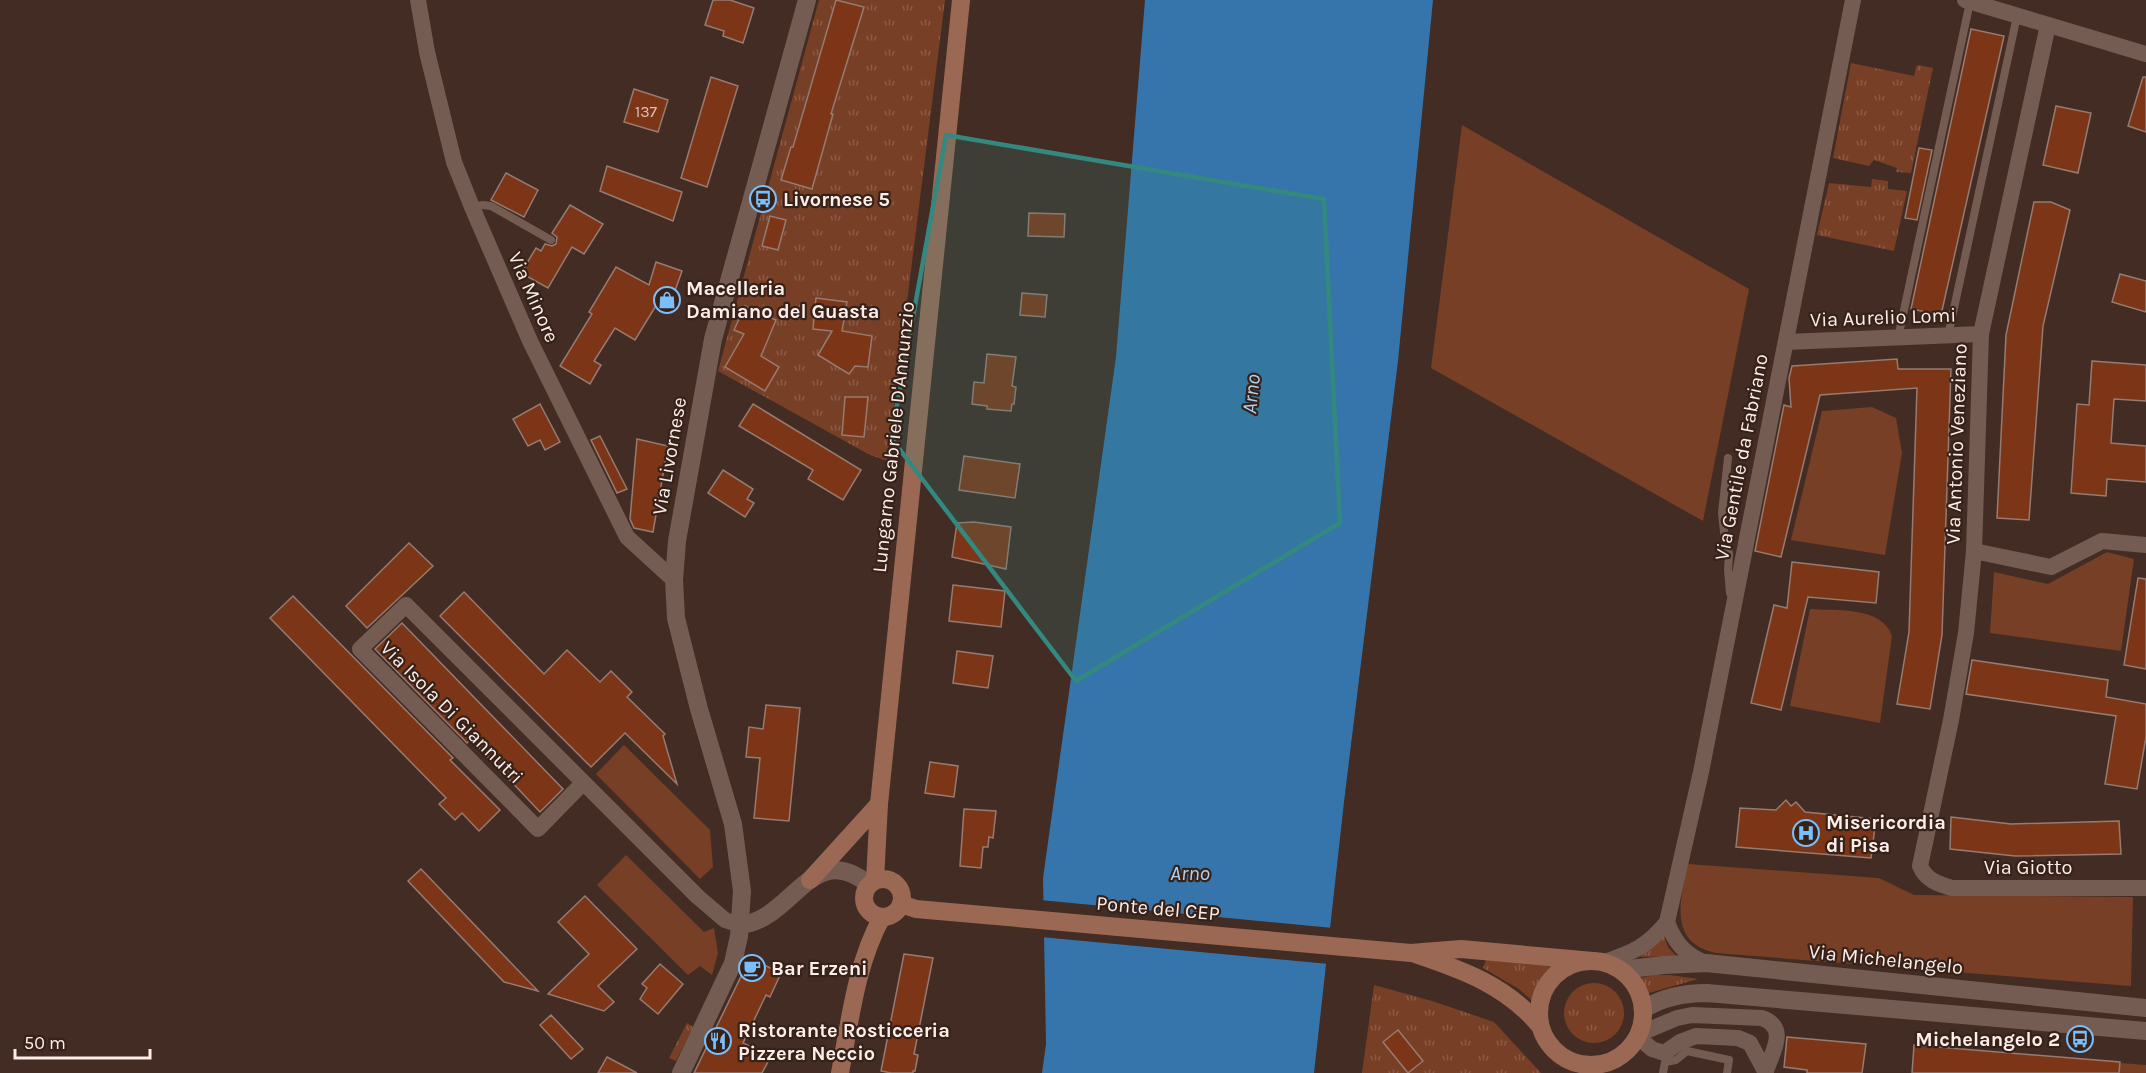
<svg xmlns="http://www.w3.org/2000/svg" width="2146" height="1073" font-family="Karla,sans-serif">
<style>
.grass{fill:url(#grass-tufts)}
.green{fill:#783f27}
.water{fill:#3575ab}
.pier{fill:#422c23}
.building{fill:#7c3617;stroke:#957b71;stroke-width:1.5}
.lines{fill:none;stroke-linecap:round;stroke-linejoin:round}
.service{stroke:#755c53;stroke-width:8}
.minor{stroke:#755c53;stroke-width:16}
.tertiary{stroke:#755c53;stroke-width:18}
.secondary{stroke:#9b6853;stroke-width:18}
.marked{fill:#338880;fill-opacity:0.2;stroke:#338880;stroke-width:4.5;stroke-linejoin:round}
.labels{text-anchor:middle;stroke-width:4.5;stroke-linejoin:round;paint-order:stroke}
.number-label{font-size:16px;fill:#ddc0b4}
.poi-label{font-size:20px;font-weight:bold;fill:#fdeee9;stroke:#37221a;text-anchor:start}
.street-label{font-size:20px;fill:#fdeee9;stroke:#37221a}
.water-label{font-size:21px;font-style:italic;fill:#b1d1ef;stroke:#37221a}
</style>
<defs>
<pattern id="grass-tufts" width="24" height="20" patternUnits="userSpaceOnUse" patternTransform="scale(1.5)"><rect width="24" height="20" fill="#783f27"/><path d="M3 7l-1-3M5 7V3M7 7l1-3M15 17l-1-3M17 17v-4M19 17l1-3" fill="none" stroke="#8c5b46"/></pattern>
</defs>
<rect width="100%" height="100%" fill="#422c23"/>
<g class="grass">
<polygon points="819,0 945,0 887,461 868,454 718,371"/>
<polygon points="1851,63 1914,76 1917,65 1933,68 1911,173 1896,172 1897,168 1874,160 1869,166 1833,158"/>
<polygon points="1872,179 1888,181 1888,189 1907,191 1894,251 1817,235 1829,183 1871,187"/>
<polygon points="1664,936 1668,947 1676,956 1640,957"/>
<polygon points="1487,957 1557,966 1542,982 1535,1003 1519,989 1483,968"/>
<polygon points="1654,975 1670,975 1698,979 1649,993 1641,978"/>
<circle cx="1594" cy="1013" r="30"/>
<polygon points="1374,985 1432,1001 1494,1022 1541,1073 1362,1073"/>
<polygon points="687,1023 693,1027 676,1061 669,1058"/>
</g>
<g class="green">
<polygon points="1462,125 1749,289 1703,521 1431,368"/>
<polygon points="1872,407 1896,418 1902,453 1885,555 1791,540 1822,411"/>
<polygon points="2107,552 2134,559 2121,651 1990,633 1994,572 2048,584"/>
<path d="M1810,609C1836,611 1882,606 1892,636L1880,723L1790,706Z"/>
<polygon points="624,745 710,830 713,867 700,879 596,774"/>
<polygon points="626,855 704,932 714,928 718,953 712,975 700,966 688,975 597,885"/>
<path d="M1688,864L1879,878L1914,895L2133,897L2131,986L1716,953C1668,943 1680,900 1688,864Z"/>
<polygon points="2108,1062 2146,1065 2146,1073 2106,1073"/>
</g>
<polygon class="water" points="1145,0 1433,0 1398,361 1344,802 1314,1073 1042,1073 1046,1044 1043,878 1116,357"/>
<polygon class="pier" points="1040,900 1333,928 1329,964 1041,937"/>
<g class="building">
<polygon points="713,0 730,0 754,8 743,43 723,36 724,31 705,25"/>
<polygon points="836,0 864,7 831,114 833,114 812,189 781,180 791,147 793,147"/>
<polygon points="1971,29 2004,36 1941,315 1911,309"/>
<polygon points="711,77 738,86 707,187 681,178"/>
<polygon points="2143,77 2146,77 2146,132 2128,126"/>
<polygon points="634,89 668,100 658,132 624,122"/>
<polygon points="2056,106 2091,113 2078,173 2043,165"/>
<polygon points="1919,148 1932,150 1917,220 1905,218"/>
<polygon points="607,166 682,192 673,221 600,191"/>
<polygon points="506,173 538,190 524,217 491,200"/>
<polygon points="2034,202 2051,202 2070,210 2043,326 2029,520 1997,518 2006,335"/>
<polygon points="570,205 603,224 584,254 572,247 548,288 521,273 536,248 541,251 545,244 552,246 556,244 557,237 552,233"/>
<polygon points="1029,213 1065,214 1064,237 1028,236"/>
<polygon points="770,216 786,220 778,250 762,246"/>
<polygon points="656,262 682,271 669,308 657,304 635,340 615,328 594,361 601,365 590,384 560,366 592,314 589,312 616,267 649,285"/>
<polygon points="2120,274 2146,281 2146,312 2112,302"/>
<polygon points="1022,293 1047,295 1045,317 1020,315"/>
<polygon points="816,298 847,302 842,331 872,336 868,367 855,366 849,374 818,355 832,331 813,329"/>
<polygon points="745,306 776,320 761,356 779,367 765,391 725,367 744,334 734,330"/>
<polygon points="987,354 1016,357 1012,386 1016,387 1014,404 1012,404 1011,411 987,409 987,406 972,404 974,382 984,383"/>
<polygon points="1897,359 1898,369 1951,369 1942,635 1930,709 1897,704 1909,632 1917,388 1820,395 1781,557 1755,551 1784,405 1791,407 1789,378 1792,366"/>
<polygon points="2092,361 2146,365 2146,401 2114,399 2111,443 2146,446 2146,482 2107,479 2106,496 2071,493 2077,404 2089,405"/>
<polygon points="845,397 868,397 864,437 842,435"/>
<polygon points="540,404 560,442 545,450 540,440 528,446 513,419"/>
<polygon points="753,404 861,470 843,500 808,479 813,470 739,426"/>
<polygon points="600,436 627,489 617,493 591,440"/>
<polygon points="637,439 668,446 653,532 634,528 630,519"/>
<polygon points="964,456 1020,464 1015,498 959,490"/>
<polygon points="723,470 753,489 747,499 754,503 745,517 708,493"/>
<polygon points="974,522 1011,527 1006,569 952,557 957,523"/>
<polygon points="409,543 433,566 367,628 346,606"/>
<polygon points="1792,562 1879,572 1876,603 1808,597 1781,710 1751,703 1774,605 1787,608"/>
<polygon points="2138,578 2146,579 2146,669 2124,665"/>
<polygon points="953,585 1005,591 1001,627 949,621"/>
<polygon points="464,592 544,674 567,650 600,682 611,671 632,692 627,697 665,734 663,736 677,784 625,733 591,767 440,616"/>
<polygon points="293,596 453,758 450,760 500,810 479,831 462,813 455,820 439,804 446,798 270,618"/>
<polygon points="402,623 563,789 540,812 471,739 467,743 375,649"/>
<polygon points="957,651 993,656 988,688 953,683"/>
<polygon points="1972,660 2108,680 2106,697 2146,704 2146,737 2137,789 2105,784 2116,716 1966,694"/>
<polygon points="766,705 800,708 789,821 754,818 760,758 746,757 749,727 763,729"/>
<polygon points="930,762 958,766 954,797 925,793"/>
<polygon points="1786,800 1791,806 1796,802 1805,812 1876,819 1871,858 1736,847 1740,808 1776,810"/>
<polygon points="964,809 996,811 993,838 989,837 988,847 983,847 981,868 960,866"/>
<polygon points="1951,817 2011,824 2119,821 2121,854 2015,856 1950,849"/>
<polygon points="421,869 538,991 504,982 408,881"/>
<polygon points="585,896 637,949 598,986 614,1002 604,1011 548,994 589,954 558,922"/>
<polygon points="904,954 933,958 914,1054 918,1055 915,1071 913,1071 913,1073 891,1073 881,1071"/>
<polygon points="750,958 781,973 770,997 766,995 743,1043 771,1056 762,1073 694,1073"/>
<polygon points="660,964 683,984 658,1014 640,999 647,988 642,984"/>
<polygon points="551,1015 583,1049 571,1059 540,1025"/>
<polygon points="1398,1030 1423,1061 1408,1073 1383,1042"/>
<polygon points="1787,1037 1866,1044 1862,1073 1807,1073 1807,1070 1784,1067"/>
<polygon points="1914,1045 2120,1062 2119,1073 1912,1073"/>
<polygon points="607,1057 637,1073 598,1073"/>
</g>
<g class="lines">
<g class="service">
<polyline points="472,207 483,205 491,206 551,240"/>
<polyline points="1948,336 2017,16"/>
<polyline points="1898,338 1970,2"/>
<polyline points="1728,458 1722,513 1724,532 1729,554 1728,570 1730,593"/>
<polyline points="1663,1073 1665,1062 1676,1060 1687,1051 1729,1060 1727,1073"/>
</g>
<g class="minor">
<polyline points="418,0 427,52 454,162 472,207 530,341 627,537 674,580"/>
<polyline points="1965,0 2146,54"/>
<path d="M2048,25L1981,334L1974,551L1966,633L1951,720L1920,866C1926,880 1938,884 1952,888H2146"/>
<polyline points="1786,342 1981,334"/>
<polyline points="1974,551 2051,567 2102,541 2146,545"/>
<polyline points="583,783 538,829 360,649 406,605 698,897 725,920 740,925"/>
<path d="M1667,922C1675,943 1685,955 1706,963"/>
<path d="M1604,962C1632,953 1648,946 1667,922L1701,772L1853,0"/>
<path d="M1639,1034L1677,1018L1692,1015L1762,1018C1789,1028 1772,1052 1766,1071"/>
<polyline points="1638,1037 1652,1049 1664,1053 1680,1042 1696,1036 1738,1038 1750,1043 1766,1073"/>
</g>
<g class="tertiary">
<path d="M740,925C792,921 812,838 868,884"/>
<polyline points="1621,970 1664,965 1706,963 2146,1008"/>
<path d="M1644,1009C1663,997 1684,993 1707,993L2146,1031"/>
<polyline points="681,1073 733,963 739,936 742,891 733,824 699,709 676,618 674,580 677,541 713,339 807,0"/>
</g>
<g class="secondary">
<circle cx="883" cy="898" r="19"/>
<polyline points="810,880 879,804"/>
<polyline points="875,880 879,804 961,0"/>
<polyline points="901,904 916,909 1411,953 1461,949 1593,961"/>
<path d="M1415,954C1463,970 1507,986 1540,1026"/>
<circle cx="1591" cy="1013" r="52"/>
<path d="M840,1073C850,1021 856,964 882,917"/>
</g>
</g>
<path class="marked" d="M946,135L1324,199L1340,523L1076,681L891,438Z"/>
<defs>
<symbol id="bus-ring" viewBox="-11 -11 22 22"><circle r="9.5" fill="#37221a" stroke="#7bbef9" stroke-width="1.5"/><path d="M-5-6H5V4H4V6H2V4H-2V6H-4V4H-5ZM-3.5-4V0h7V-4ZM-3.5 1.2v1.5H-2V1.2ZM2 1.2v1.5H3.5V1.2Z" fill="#7bbef9"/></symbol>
<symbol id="shop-ring" viewBox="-11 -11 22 22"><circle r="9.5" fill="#37221a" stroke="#7bbef9" stroke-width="1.5"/><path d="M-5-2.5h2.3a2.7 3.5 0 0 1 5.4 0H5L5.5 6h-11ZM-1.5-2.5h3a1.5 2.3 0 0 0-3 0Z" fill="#7bbef9"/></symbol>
<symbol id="hospital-ring" viewBox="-11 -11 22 22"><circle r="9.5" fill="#37221a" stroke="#7bbef9" stroke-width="1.5"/><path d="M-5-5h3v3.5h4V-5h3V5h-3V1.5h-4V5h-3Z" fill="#7bbef9"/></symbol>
<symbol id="cafe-ring" viewBox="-11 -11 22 22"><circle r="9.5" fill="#37221a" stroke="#7bbef9" stroke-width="1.5"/><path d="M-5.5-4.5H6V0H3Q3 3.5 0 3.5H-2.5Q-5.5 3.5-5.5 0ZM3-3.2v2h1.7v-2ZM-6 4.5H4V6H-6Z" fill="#7bbef9"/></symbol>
<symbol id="restaurant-ring" viewBox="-11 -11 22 22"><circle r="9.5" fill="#37221a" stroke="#7bbef9" stroke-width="1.5"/><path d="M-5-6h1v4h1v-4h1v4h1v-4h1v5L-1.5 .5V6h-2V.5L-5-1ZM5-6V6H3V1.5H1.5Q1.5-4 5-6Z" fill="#7bbef9"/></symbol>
</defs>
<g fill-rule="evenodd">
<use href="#bus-ring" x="748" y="184" width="30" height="30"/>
<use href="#shop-ring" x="652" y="285" width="30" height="30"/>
<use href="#hospital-ring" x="1791" y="818" width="30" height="30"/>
<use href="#cafe-ring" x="737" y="953" width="30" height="30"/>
<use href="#bus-ring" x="2065" y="1024" width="30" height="30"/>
<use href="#restaurant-ring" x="703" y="1026" width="30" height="30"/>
</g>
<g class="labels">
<g class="number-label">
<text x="646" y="117">137</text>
</g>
<g class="poi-label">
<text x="783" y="206">Livornese 5</text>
<text x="686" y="295">Macelleria<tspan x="686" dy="23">Damiano del Guasta</tspan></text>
<text x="1826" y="829">Misericordia<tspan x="1826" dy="23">di Pisa</tspan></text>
<text x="771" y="975">Bar Erzeni</text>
<text x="738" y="1037">Ristorante Rosticceria<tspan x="738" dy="23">Pizzera Neccio</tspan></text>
<text x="2060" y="1046" text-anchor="end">Michelangelo 2</text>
</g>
<g class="street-label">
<text transform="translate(534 297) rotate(66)" y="7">Via Minore</text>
<text transform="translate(1883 317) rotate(-2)" y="7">Via Aurelio Lomi</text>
<text transform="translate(893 437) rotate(-84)" y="7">Lungarno Gabriele D'Annunzio</text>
<text transform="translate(1956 444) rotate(-88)" y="7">Via Antonio Veneziano</text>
<text transform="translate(669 456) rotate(-80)" y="7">Via Livornese</text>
<text transform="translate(1741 457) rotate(-79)" y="7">Via Gentile da Fabriano</text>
<text transform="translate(452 712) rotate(45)" y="7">Via Isola Di Giannutri</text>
<text x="2028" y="874">Via Giotto</text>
<text transform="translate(1158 908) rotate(5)" y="7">Ponte del CEP</text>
<text transform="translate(1886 959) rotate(6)" y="7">Via Michelangelo</text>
</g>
<g class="water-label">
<text transform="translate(1251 394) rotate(-84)" y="7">Arno</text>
<text x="1190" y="880">Arno</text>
</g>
</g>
<path d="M15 1049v9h135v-9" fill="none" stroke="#fdeee9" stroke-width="3"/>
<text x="24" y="1049" font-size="18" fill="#fdeee9" stroke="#37221a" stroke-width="4.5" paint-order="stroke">50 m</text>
</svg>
